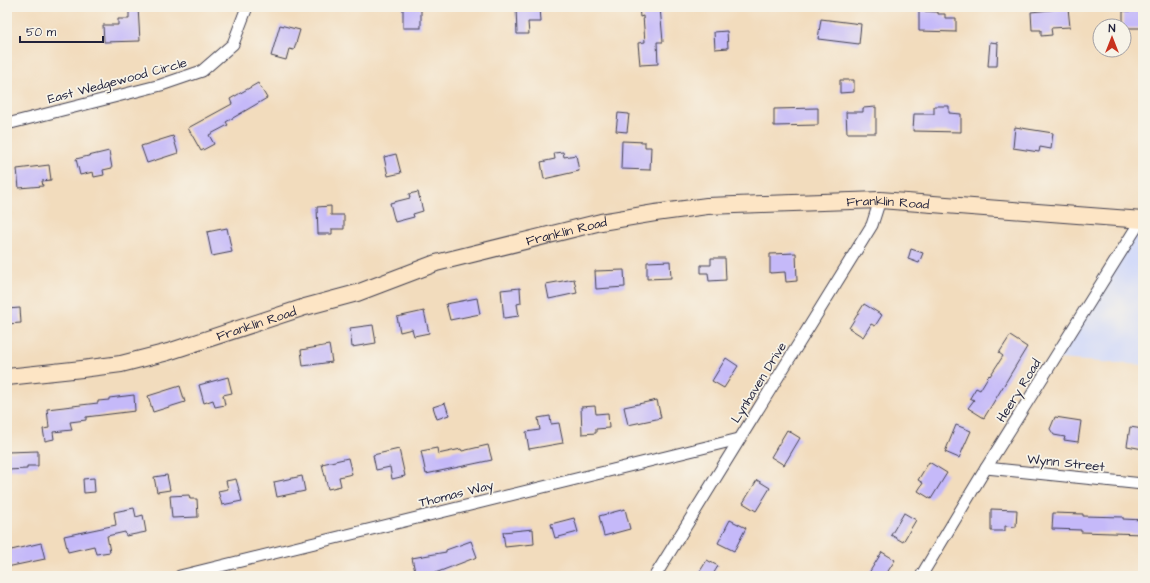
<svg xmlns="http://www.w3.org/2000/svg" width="1150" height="583" font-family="'Architects Daughter',sans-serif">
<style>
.built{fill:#d1d9f9}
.building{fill:#c5b9f9}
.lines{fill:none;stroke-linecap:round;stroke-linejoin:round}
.minor-casing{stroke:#413e4e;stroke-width:13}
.secondary-casing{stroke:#413e4e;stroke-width:18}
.minor{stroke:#fff;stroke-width:11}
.secondary{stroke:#fde5c5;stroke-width:16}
.labels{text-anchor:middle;stroke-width:3.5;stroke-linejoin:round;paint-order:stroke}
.street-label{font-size:13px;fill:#22223b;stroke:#f7f3e8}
</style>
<rect width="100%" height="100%" fill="#f7f3e8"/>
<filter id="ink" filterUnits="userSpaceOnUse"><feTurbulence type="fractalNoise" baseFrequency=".025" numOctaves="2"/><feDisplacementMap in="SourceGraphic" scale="8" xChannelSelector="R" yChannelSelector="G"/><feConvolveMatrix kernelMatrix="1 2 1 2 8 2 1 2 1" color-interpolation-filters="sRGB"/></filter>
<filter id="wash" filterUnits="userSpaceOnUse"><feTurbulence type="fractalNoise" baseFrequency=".012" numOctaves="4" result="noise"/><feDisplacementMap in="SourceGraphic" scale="16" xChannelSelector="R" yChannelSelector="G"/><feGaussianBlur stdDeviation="0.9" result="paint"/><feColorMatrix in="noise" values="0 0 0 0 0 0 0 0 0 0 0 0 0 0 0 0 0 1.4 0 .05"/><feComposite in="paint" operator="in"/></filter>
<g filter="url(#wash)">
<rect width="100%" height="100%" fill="#f2dcbd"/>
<polygon class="built" points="1143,217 1143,365 1058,359"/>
<g id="blocks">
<g class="building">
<polygon points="129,7 138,7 140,41 104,42 103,25 118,25 118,19 129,19"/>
<rect x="403" y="7" width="18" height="21"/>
<polygon points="516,7 540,7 541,22 528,22 529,34 517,34"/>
<polygon points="639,7 660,7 663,42 657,42 658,64 640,65 638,43 645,42 643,16 640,17"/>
<polygon points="1068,8 1070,27 1051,28 1052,35 1041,36 1041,30 1032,30 1031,12"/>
<polygon points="919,11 938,12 938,14 945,14 945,18 956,18 956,32 919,31"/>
<polygon points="1123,11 1143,11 1143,28 1124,28 1124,26 1123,26"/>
<polygon points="821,19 861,24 859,44 818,39"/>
<polygon points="280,25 300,30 294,50 289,49 286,60 271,56"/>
<polygon points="727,31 728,48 715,49 714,32"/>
<polygon points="990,42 998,43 997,66 988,66"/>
<polygon points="840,80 854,80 854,92 840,93"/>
<polygon points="258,83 267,98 226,122 228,125 209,135 214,144 201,151 188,128 232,104 230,99"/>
<polygon points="934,106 949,106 949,113 961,114 961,132 913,131 914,114 934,114"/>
<polygon points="876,107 876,133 847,133 846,112 863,112 863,108"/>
<polygon points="818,108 818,125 774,126 774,109"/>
<polygon points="618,113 629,114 627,132 616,131"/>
<polygon points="1015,127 1053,133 1051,149 1040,147 1039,152 1013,148"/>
<polygon points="173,136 178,153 147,163 141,146"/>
<polygon points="622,141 645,142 645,147 651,147 650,170 621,169"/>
<polygon points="109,151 112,168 103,170 104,175 94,177 93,172 80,175 76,159"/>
<polygon points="563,152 564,157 576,155 579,171 544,179 541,162 555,159 554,153"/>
<polygon points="396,154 401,173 388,176 384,157"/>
<polygon points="49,165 51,180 42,181 43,186 19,188 17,169"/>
<polygon points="418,192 423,211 413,214 414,217 395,222 390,203 410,198 409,194"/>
<polygon points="331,206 331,215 344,215 344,229 332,229 332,234 318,234 317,207"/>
<polygon points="227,228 232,252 212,256 207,232"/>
<polygon points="911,249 923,253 919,263 908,259"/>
<polygon points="796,253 797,281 786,282 785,272 770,273 770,254"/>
<polygon points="711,258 725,258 726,280 709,281 708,273 701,273 701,265 711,265"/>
<polygon points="670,261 671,278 647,279 647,262"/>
<polygon points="624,270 625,287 596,289 595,271"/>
<polygon points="574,279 577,293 549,299 546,284"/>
<polygon points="520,288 521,303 517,304 519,316 504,318 501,290"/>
<polygon points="477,298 480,314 450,320 446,304"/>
<polygon points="864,304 882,315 875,326 871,324 863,337 849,328"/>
<polygon points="20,308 21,323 7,324 7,309"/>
<polygon points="424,311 429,333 414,336 412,329 400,332 397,317"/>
<polygon points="373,325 376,343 352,347 350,328"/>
<polygon points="1010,336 1027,347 984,418 968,408 974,400 970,398 976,388 980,390 989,375 990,376 1003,356 999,353"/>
<polygon points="329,345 332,362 303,366 301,350"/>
<polygon points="726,358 738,366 724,388 712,381"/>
<polygon points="228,377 232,393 223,395 225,405 215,407 213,400 204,403 199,385"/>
<polygon points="180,386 185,402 153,412 148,396"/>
<polygon points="134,395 135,411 86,417 86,420 70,422 72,430 53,432 54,439 45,441 43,429 49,428 47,409 98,403 98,401 109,400 109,398"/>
<polygon points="657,400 661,418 628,425 624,407"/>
<polygon points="445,403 449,415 437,419 433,407"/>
<polygon points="595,406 596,414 608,413 609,428 596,429 596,433 582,434 581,407"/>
<polygon points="550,416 551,424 559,423 563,443 529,449 526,432 540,430 538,418"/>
<polygon points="1055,417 1081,421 1078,442 1064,440 1065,437 1054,435 1050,429"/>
<polygon points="956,425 971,431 959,458 945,452"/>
<polygon points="1130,427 1143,429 1143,449 1127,446"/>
<polygon points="787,430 800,438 784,465 771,457"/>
<polygon points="488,445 492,460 426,474 421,451 437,448 438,454 461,449 462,451"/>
<polygon points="399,449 405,476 392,479 390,467 376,470 373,455"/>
<polygon points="38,451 38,466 27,466 27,469 7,470 7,452"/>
<polygon points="348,458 352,474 339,477 341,486 328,489 322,464"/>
<polygon points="929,462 947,473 931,499 918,491 923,483 918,480"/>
<polygon points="167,475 170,490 157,492 154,477"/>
<polygon points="302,476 305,491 277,497 274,482"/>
<polygon points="94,478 95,492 84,493 83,479"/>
<polygon points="236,479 242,501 222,505 218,491 228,489 226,481"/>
<polygon points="757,480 770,488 756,511 743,503"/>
<polygon points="189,495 190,499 197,499 198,517 172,518 170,496"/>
<polygon points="134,508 136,517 143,515 146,532 126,536 125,532 107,536 110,552 96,554 94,546 68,552 64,536 116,525 114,512"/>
<polygon points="625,509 630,529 604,536 599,516"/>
<polygon points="991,509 1017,510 1016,527 1005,526 1005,531 991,531"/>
<polygon points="904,513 916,520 903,542 891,535"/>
<polygon points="1053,513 1083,514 1083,516 1123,517 1123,519 1143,520 1143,534 1081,532 1081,530 1052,529"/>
<polygon points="574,518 578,532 555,538 551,524"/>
<polygon points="730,520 746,528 734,551 718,543"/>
<polygon points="533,529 534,544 505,547 503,532"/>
<polygon points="471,541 477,557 438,572 416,576 412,558 446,552 446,550"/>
<polygon points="41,543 45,559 7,567 7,551"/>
<polygon points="882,552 895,560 885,576 867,576"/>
<polygon points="707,560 718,566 712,576 697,576"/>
</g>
</g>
</g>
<g filter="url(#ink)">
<use href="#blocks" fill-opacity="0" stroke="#413e4e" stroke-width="1"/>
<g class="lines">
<defs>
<g id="minor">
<polyline points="7,124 161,85 202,71 233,44 247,7"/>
<polyline points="986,468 1143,484"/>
<polyline points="180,576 739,439"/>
<polyline points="655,576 872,225 880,200"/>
<polyline points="921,576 986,468 1141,220"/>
</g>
<g id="secondary">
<path id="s1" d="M7,377L82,369L121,364L168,352L305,307L357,293L436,263L601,222L655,213L707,206L880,200L1143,220"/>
</g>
</defs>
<use href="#minor" class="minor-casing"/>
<use href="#secondary" class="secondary-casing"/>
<use href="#minor" class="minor"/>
<use href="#secondary" class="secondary"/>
</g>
</g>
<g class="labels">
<g class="street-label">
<text transform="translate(117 80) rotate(-15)" y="5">East Wedgewood Circle</text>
<text dy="5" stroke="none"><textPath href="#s1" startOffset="904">Franklin Road</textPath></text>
<text dy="5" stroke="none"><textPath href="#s1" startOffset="580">Franklin Road</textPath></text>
<text dy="5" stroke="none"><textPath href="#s1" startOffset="256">Franklin Road</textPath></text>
<text transform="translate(758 382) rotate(-58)" y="5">Lynhaven Drive</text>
<text transform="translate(1018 390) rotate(-58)" y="5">Heery Road</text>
<text transform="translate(1066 462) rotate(6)" y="5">Wynn Street</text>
<text transform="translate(456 493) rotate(-14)" y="5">Thomas Way</text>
</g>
</g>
<rect width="1150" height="583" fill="none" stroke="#f7f3e8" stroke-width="24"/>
<g transform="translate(1112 38)"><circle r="19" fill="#f7f3e8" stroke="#a29fa3"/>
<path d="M0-3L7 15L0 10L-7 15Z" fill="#c8321e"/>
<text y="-6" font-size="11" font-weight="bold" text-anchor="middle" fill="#22223b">N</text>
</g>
<path d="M20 36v6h83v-6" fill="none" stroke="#22223b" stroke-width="2"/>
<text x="26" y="36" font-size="12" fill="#22223b" stroke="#f7f3e8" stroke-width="3" paint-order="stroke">50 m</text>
</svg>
